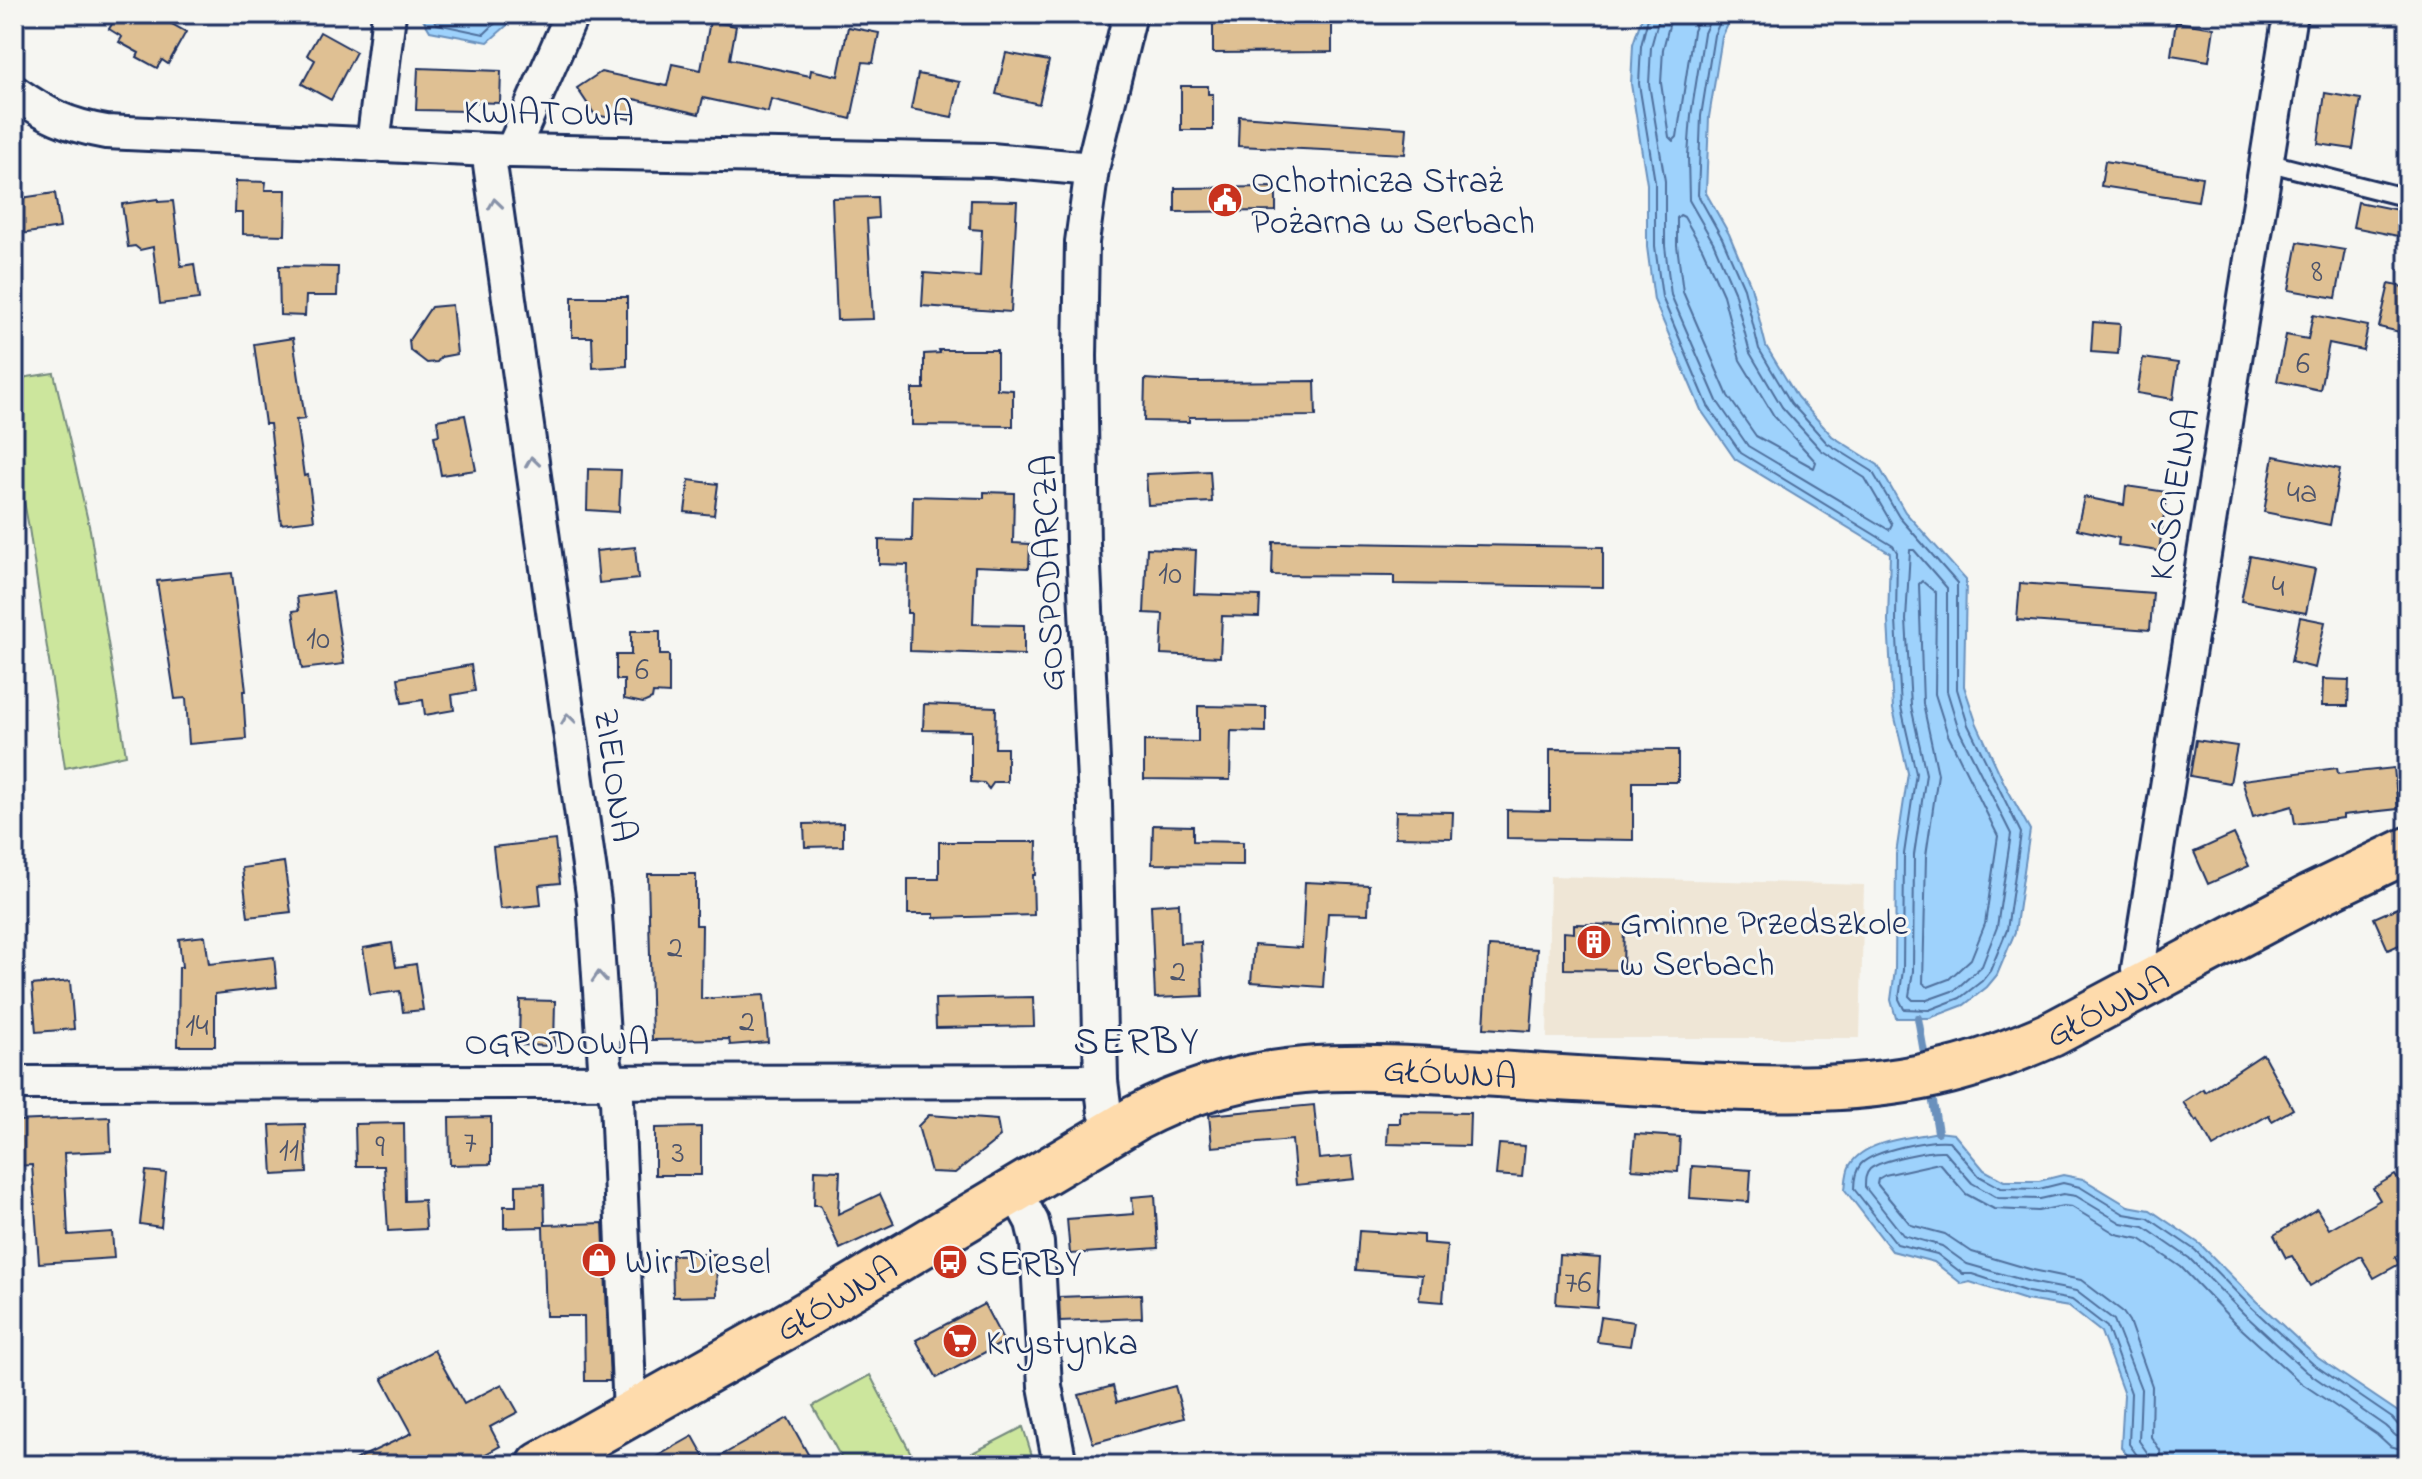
<svg xmlns="http://www.w3.org/2000/svg" width="2422" height="1479" font-family="'Indie Flower',sans-serif">
<style>
.built{fill:#efe6d6}
.green{fill:#cce69d;stroke:#748a7e;stroke-width:2}
.water{fill:#9ed2fc;stroke:#6a91bd;stroke-width:2}
.lines{fill:none;stroke-linecap:round;stroke-linejoin:round}
.shore{stroke:#4f709d;stroke-width:2}
.stream{stroke:#6a91bd;stroke-width:8}
.building{fill:#dfc093;stroke:#1b2f5e;stroke-width:2}
.service-casing{stroke:#1b2f5e;stroke-width:22}
.minor-casing{stroke:#1b2f5e;stroke-width:38}
.primary-casing{stroke:#1b2f5e;stroke-width:50}
.service{stroke:#f6f6f2;stroke-width:16}
.minor{stroke:#f6f6f2;stroke-width:32}
.primary{stroke:#fedbac;stroke-width:44}
.oneway{stroke:#8892a8}
.labels{text-anchor:middle;stroke-width:6;stroke-linejoin:round;paint-order:stroke}
.number-label{font-size:32px;fill:#4c536b}
.street-label{font-size:36px;fill:#1b2f5e;stroke:#f6f6f2}
.poi-label{font-size:36px;fill:#1b2f5e;stroke:#f6f6f2;text-anchor:start}
.quarter-label{font-size:40px;letter-spacing:2px;fill:#1b2f5e;stroke:#f6f6f2}
</style>
<rect width="100%" height="100%" fill="#f6f6f2"/>
<filter id="ink" filterUnits="userSpaceOnUse"><feTurbulence type="fractalNoise" baseFrequency=".0125" numOctaves="2"/><feDisplacementMap in="SourceGraphic" scale="16" xChannelSelector="R" yChannelSelector="G"/><feConvolveMatrix kernelMatrix="1 2 1 2 8 2 1 2 1" color-interpolation-filters="sRGB"/></filter>
<g filter="url(#ink)">
<polygon class="built" points="1550,876 1864,885 1860,1038 1547,1038"/>
<g class="green">
<polygon points="54,373 90,530 126,755 65,768 29,528 14,448 14,379"/>
<polygon points="870,1375 917,1465 845,1465 813,1406"/>
<polygon points="1023,1427 1035,1465 949,1465"/>
</g>
<g class="water">
<polygon points="420,14 513,14 512,21 488,42 430,31"/>
<polygon points="1643,14 1733,14 1722,37 1709,117 1706,193 1729,234 1751,286 1766,346 1797,397 1832,436 1878,465 1905,512 1966,580 1964,686 1976,722 2004,783 2030,830 2015,932 1997,975 1987,987 1964,1005 1930,1018 1896,1018 1891,1000 1895,970 1896,854 1908,773 1893,709 1888,621 1890,553 1735,459 1701,410 1654,300 1647,247 1647,184 1631,84 1633,44"/>
<path d="M1938,1132L1954,1134L1984,1170L2004,1181H2039L2063,1175L2083,1179L2128,1206L2150,1210L2200,1244L2256,1301L2318,1358L2398,1412L2408,1425V1465H2135L2121,1447L2124,1395L2101,1332L2069,1307L2026,1300L1970,1282L1962,1284L1934,1262L1892,1251L1845,1190C1846,1182 1846,1172 1850,1165C1866,1139 1912,1138 1938,1132Z"/>
</g>
<g class="lines">
<g class="shore">
<polyline points="429,14 437,24 484,34 505,14"/>
<polyline points="1649,14 1641,46 1639,84 1655,182 1655,246 1662,297 1708,406 1741,453 1893,546 1897,552 1896,621 1901,707 1916,773 1904,854 1903,970 1899,999 1904,1009 1929,1010 1960,998 1982,981 1990,971 2007,930 2021,833 1968,725 1957,689 1957,583 1899,517 1872,471 1827,443 1791,403 1759,349 1744,288 1722,238 1698,195 1701,116 1714,35 1724,14"/>
<polyline points="1660,14 1651,47 1649,84 1665,181 1665,246 1671,295 1717,401 1748,446 1889,530 1892,524 1865,478 1821,450 1782,407 1750,353 1734,291 1713,242 1689,200 1688,156 1691,115 1704,33 1713,14"/>
<polyline points="1672,14 1663,49 1661,83 1669,137 1673,141 1677,137 1693,31 1700,14"/>
<polygon points="1680,215 1684,217 1702,248 1723,295 1740,360 1774,416 1816,462 1814,468 1756,436 1728,396 1683,292 1677,245 1677,218"/>
<polygon points="1910,550 1914,550 1947,588 1947,691 1959,730 2011,834 1997,927 1982,966 1955,990 1927,1000 1913,1000 1909,996 1913,971 1914,855 1926,774 1911,706 1906,620"/>
<polygon points="1922,581 1936,593 1935,694 1948,735 1998,836 1985,924 1971,959 1949,979 1928,987 1923,983 1926,856 1938,774 1923,704 1919,584"/>
<path d="M2140,1465L2139,1458L2129,1444L2131,1393L2107,1327L2072,1300L2028,1292L1972,1274H1963L1937,1254L1897,1244L1854,1189C1854,1180 1855,1171 1861,1164C1875,1150 1930,1139 1949,1141L1979,1176L2001,1188L2039,1189L2063,1183L2080,1187L2124,1214L2148,1218L2195,1250L2251,1307L2313,1364L2392,1418L2400,1427L2408,1429"/>
<path d="M2150,1465L2149,1455L2139,1441L2141,1389L2114,1320L2076,1291L2030,1282L1967,1264L1942,1246L1903,1235L1865,1187C1865,1180 1865,1174 1870,1169C1881,1160 1929,1150 1944,1151L1972,1183L1998,1198L2040,1199L2063,1194L2076,1196L2121,1223L2144,1227L2189,1258L2244,1314L2307,1372L2385,1426L2396,1436L2408,1439"/>
<polyline points="2162,1465 2160,1450 2151,1437 2152,1386 2129,1321 2122,1311 2081,1280 2033,1270 1972,1252 1945,1234 1911,1225 1877,1184 1878,1179 1885,1175 1939,1163 1966,1194 1994,1209 2038,1211 2063,1206 2072,1207 2116,1234 2140,1239 2181,1267 2235,1323 2301,1383 2377,1434 2390,1446 2408,1451"/>
</g>
<g class="stream">
<polyline points="1918,1018 1926,1064"/>
<polyline points="1931,1090 1938,1132"/>
</g>
</g>
<g class="building">
<polygon points="118,14 154,14 186,32 168,64 162,60 157,68 137,57 139,53 119,42 122,37 109,29"/>
<polygon points="1285,14 1285,23 1332,23 1332,52 1213,53 1213,15"/>
<polygon points="710,21 736,26 730,59 810,76 811,70 838,76 848,27 879,33 873,63 863,62 851,119 771,99 768,112 703,98 699,114 634,99 630,119 613,115 611,118 595,115 577,88 601,72 667,86 672,64 701,70"/>
<polygon points="2176,22 2214,28 2209,61 2171,55"/>
<polygon points="320,32 356,52 331,100 302,84 315,60 307,55"/>
<polygon points="1006,53 1049,61 1039,104 996,94"/>
<polygon points="418,68 501,71 500,103 470,102 469,111 416,110"/>
<polygon points="918,74 960,82 952,117 911,109"/>
<polygon points="1181,86 1208,86 1208,94 1213,94 1213,130 1181,130"/>
<polygon points="2325,93 2361,99 2353,149 2318,144"/>
<polygon points="1239,116 1407,128 1405,154 1238,146"/>
<polygon points="2105,161 2202,177 2198,201 2101,186"/>
<polygon points="236,181 266,182 265,190 286,190 285,235 243,234 243,213 235,213"/>
<polygon points="1276,187 1276,211 1175,212 1175,188"/>
<polygon points="55,193 60,228 14,235 14,199"/>
<polygon points="877,197 878,218 867,219 873,319 837,320 832,198"/>
<polygon points="158,199 158,202 173,201 181,266 194,264 199,299 160,304 153,247 140,250 135,246 128,247 122,204"/>
<polygon points="971,200 1017,201 1011,312 922,306 924,273 980,277 982,230 970,229"/>
<polygon points="2358,202 2408,212 2408,238 2353,227"/>
<polygon points="2298,242 2345,250 2336,298 2289,290"/>
<polygon points="279,266 338,267 337,296 306,296 305,316 280,315"/>
<polygon points="2389,284 2408,288 2408,334 2379,327"/>
<polygon points="572,297 627,297 627,366 593,368 592,337 572,337"/>
<polygon points="452,305 457,354 441,357 437,362 427,363 410,350 409,340 431,307"/>
<polygon points="2313,315 2368,326 2363,350 2329,343 2320,390 2277,381 2286,335 2308,339"/>
<polygon points="2093,322 2120,324 2118,354 2091,352"/>
<polygon points="293,338 305,419 296,420 304,476 308,475 314,520 281,524 270,424 265,424 254,344"/>
<polygon points="939,350 997,350 997,389 1013,390 1013,426 912,425 912,389 924,389 924,354 940,353"/>
<polygon points="2143,358 2178,363 2173,399 2137,393"/>
<polygon points="1145,379 1190,382 1315,381 1316,416 1189,417 1189,422 1144,421"/>
<polygon points="465,415 476,470 441,475 434,436 439,435 437,420"/>
<polygon points="2274,456 2340,469 2330,525 2264,512"/>
<polygon points="588,469 621,470 619,512 587,510"/>
<polygon points="1210,471 1212,502 1148,505 1146,474"/>
<polygon points="689,480 718,484 714,515 685,512"/>
<polygon points="2126,486 2167,492 2159,551 2118,545 2119,538 2077,529 2084,497 2124,505"/>
<polygon points="984,492 1014,493 1013,543 1030,544 1029,568 975,566 973,624 1024,625 1024,655 910,651 911,613 907,613 908,565 879,564 879,540 912,541 913,496 984,498"/>
<polygon points="1273,542 1603,547 1603,587 1394,584 1394,576 1272,575"/>
<polygon points="635,547 638,579 599,583 596,551"/>
<polygon points="1147,548 1196,550 1194,594 1260,596 1259,617 1222,616 1220,657 1161,654 1163,614 1144,613"/>
<polygon points="2250,556 2315,569 2306,613 2241,601"/>
<polygon points="232,573 246,691 243,691 246,739 189,744 186,698 175,699 157,581"/>
<polygon points="2020,583 2153,593 2150,630 2017,620"/>
<polygon points="333,592 344,664 302,669 293,611 299,610 297,597"/>
<polygon points="2300,617 2325,622 2315,668 2291,662"/>
<polygon points="631,631 660,631 660,655 669,655 669,694 653,693 652,699 643,703 624,699 624,680 616,680 616,655 631,655"/>
<polygon points="471,665 475,691 452,695 454,710 425,715 423,700 402,703 398,678"/>
<polygon points="2323,679 2349,680 2348,706 2322,706"/>
<polygon points="924,704 996,707 995,748 1007,748 1007,782 994,782 989,789 984,783 971,782 971,731 923,730"/>
<polygon points="1198,706 1266,707 1266,732 1231,731 1230,780 1144,779 1144,741 1198,742"/>
<polygon points="2196,740 2237,746 2230,783 2190,776"/>
<polygon points="1550,749 1678,750 1678,782 1633,782 1633,840 1507,838 1507,810 1550,811"/>
<polygon points="2337,768 2338,774 2394,768 2398,809 2343,815 2343,818 2295,824 2292,806 2253,817 2242,780"/>
<polygon points="1396,811 1453,812 1452,838 1395,837"/>
<polygon points="843,823 843,846 805,847 804,824"/>
<polygon points="1153,825 1193,826 1193,841 1243,842 1243,865 1152,864"/>
<polygon points="2234,834 2249,866 2208,884 2194,852"/>
<polygon points="555,840 560,883 539,885 541,905 500,909 493,847"/>
<polygon points="939,842 1037,842 1036,875 1033,875 1034,915 934,918 934,914 908,914 908,879 939,879"/>
<polygon points="284,862 291,912 248,917 242,868"/>
<polygon points="648,874 696,874 696,925 702,925 701,999 764,995 768,1042 730,1045 729,1039 652,1040"/>
<polygon points="1305,882 1369,885 1368,914 1328,913 1323,987 1251,982 1254,945 1302,948"/>
<polygon points="1179,903 1180,943 1201,942 1203,996 1155,998 1151,905"/>
<polygon points="2408,903 2408,941 2388,950 2374,918"/>
<polygon points="1574,924 1624,925 1623,970 1564,969 1564,932 1574,933"/>
<polygon points="205,936 209,964 274,957 277,987 215,994 215,1046 178,1046 179,967 182,967 179,939"/>
<polygon points="392,943 396,967 416,964 423,1010 403,1012 400,991 370,995 363,948"/>
<polygon points="1489,946 1537,949 1531,1031 1484,1028"/>
<polygon points="70,981 74,1029 36,1032 32,985"/>
<polygon points="1033,997 1034,1026 936,1028 935,999"/>
<polygon points="520,1000 555,1001 554,1046 519,1045"/>
<polygon points="2263,1054 2293,1109 2272,1121 2269,1115 2213,1147 2198,1120 2196,1122 2183,1102 2203,1089 2205,1092"/>
<polygon points="1314,1105 1319,1159 1352,1156 1355,1179 1296,1185 1292,1140 1212,1147 1209,1115"/>
<polygon points="1400,1112 1470,1113 1469,1146 1387,1144 1388,1123 1400,1123"/>
<polygon points="929,1115 997,1120 1000,1137 955,1173 931,1172 918,1126"/>
<polygon points="110,1117 111,1151 64,1153 68,1235 112,1232 114,1258 39,1263 32,1165 14,1166 14,1121"/>
<polygon points="491,1117 491,1164 450,1165 449,1118"/>
<polygon points="404,1123 405,1201 424,1200 426,1229 388,1231 384,1166 356,1166 355,1124"/>
<polygon points="305,1124 307,1173 273,1175 270,1125"/>
<polygon points="701,1127 701,1175 655,1175 655,1128"/>
<polygon points="1635,1134 1680,1137 1678,1172 1632,1169"/>
<polygon points="1499,1144 1525,1146 1522,1177 1496,1175"/>
<polygon points="1692,1166 1751,1170 1749,1202 1690,1198"/>
<polygon points="815,1170 840,1171 838,1214 880,1194 894,1224 840,1249 820,1205 814,1205"/>
<polygon points="146,1171 166,1173 161,1227 140,1224"/>
<polygon points="2395,1175 2408,1196 2408,1248 2395,1257 2399,1264 2374,1278 2361,1256 2310,1286 2292,1256 2286,1258 2274,1235 2317,1209 2329,1229 2380,1200 2373,1188"/>
<polygon points="544,1184 545,1225 603,1223 610,1381 585,1381 584,1316 546,1316 543,1227 504,1228 504,1206 516,1206 516,1185"/>
<polygon points="1155,1195 1158,1248 1070,1254 1067,1219 1134,1214 1132,1197"/>
<polygon points="1359,1231 1423,1235 1423,1243 1447,1245 1443,1302 1419,1300 1422,1275 1356,1270"/>
<polygon points="716,1254 717,1296 673,1297 672,1255"/>
<polygon points="1559,1255 1600,1258 1597,1307 1556,1304"/>
<polygon points="1141,1294 1142,1318 1060,1321 1059,1297"/>
<polygon points="984,1304 1004,1342 937,1378 916,1340"/>
<polygon points="1601,1317 1634,1322 1630,1346 1597,1342"/>
<polygon points="434,1350 464,1404 502,1384 518,1412 490,1427 500,1446 466,1465 344,1465 412,1433 382,1378"/>
<polygon points="1113,1386 1117,1402 1175,1386 1184,1418 1093,1443 1079,1395"/>
<polygon points="788,1418 814,1465 642,1465 693,1436 708,1463"/>
</g>
<g class="lines">
<defs>
<polyline id="service" points="2266,162 2408,198"/>
<g id="minor">
<path d="M14,92C47,115 66,125 106,132L512,151L991,160L1092,169"/>
<polyline points="373,145 389,14"/>
<polyline points="488,150 594,901 605,1065 617,1100 630,1414"/>
<polyline points="512,151 572,14"/>
<polyline points="2147,985 2138,969 2290,14"/>
<polyline points="14,1083 1101,1081"/>
<polyline points="1116,1130 1105,1112 1101,1081 1095,804 1083,545 1080,356 1082,242 1092,169 1130,14"/>
<polyline points="1015,1191 1032,1222 1037,1243 1045,1386 1060,1465"/>
</g>
<g id="primary">
<path id="s1" d="M540,1465L785,1327L1136,1118C1255,1055 1368,1066 1497,1074C1559,1078 1622,1082 1684,1085C1772,1090 1863,1093 1949,1071C1985,1062 2018,1049 2052,1034L2310,897L2408,850"/>
</g>
</defs>
<use href="#service" class="service-casing"/>
<use href="#minor" class="minor-casing"/>
<use href="#primary" class="primary-casing"/>
<use href="#service" class="service"/>
<use href="#minor" class="minor"/>
<use href="#primary" class="primary"/>
</g>
<defs><path id="oneway-chevron" d="M-2-3.5L2.5 0L-2 3.5" fill="none" stroke-width="1.6" stroke-linecap="round" stroke-linejoin="round" transform="scale(2)"/></defs>
<g class="oneway">
<use href="#oneway-chevron" transform="translate(495 204) rotate(-98)"/>
<use href="#oneway-chevron" transform="translate(532 462) rotate(-98)"/>
<use href="#oneway-chevron" transform="translate(568 719) rotate(-98)"/>
<use href="#oneway-chevron" transform="translate(599 977) rotate(-94)"/>
</g>
</g>
<defs>
<symbol id="civic-disc" viewBox="-11 -11 22 22"><circle r="9.5" fill="#c8321e" stroke="#f6f6f2"/><path d="M-.6-6.5H3V-4.5H.6V-3L4-1V1h2V6H-6V1h2V-1L-.6-3ZM-1.2 2.5V6h2.4V2.5Z" fill="#fff"/></symbol>
<symbol id="building-disc" viewBox="-11 -11 22 22"><circle r="9.5" fill="#c8321e" stroke="#f6f6f2"/><path d="M-4-6H4V6H1V3H-1V6H-4ZM-2.5-4.3h1.7v1.8h-1.7ZM.8-4.3h1.7v1.8H.8ZM-2.5-1h1.7V.8h-1.7ZM.8-1h1.7V.8H.8Z" fill="#fff"/></symbol>
<symbol id="shop-disc" viewBox="-11 -11 22 22"><circle r="9.5" fill="#c8321e" stroke="#f6f6f2"/><path d="M-5-2.5h2.3a2.7 3.5 0 0 1 5.4 0H5L5.5 6h-11ZM-1.5-2.5h3a1.5 2.3 0 0 0-3 0Z" fill="#fff"/></symbol>
<symbol id="bus-disc" viewBox="-11 -11 22 22"><circle r="9.5" fill="#c8321e" stroke="#f6f6f2"/><path d="M-5-6H5V4H4V6H2V4H-2V6H-4V4H-5ZM-3.5-4V0h7V-4ZM-3.5 1.2v1.5H-2V1.2ZM2 1.2v1.5H3.5V1.2Z" fill="#fff"/></symbol>
<symbol id="supermarket-disc" viewBox="-11 -11 22 22"><circle r="9.5" fill="#c8321e" stroke="#f6f6f2"/><path d="M-6-5.5h2.5l.6 2H6L4.5 2H-2.5L-4.4-4H-6ZM-1.5 3.2a1.3 1.3 0 1 0 .1 0ZM3 3.2a1.3 1.3 0 1 0 .1 0Z" fill="#fff"/></symbol>
</defs>
<g fill-rule="evenodd">
<use href="#civic-disc" x="1205" y="180" width="40" height="40"/>
<use href="#building-disc" x="1574" y="922" width="40" height="40"/>
<use href="#shop-disc" x="579" y="1240" width="40" height="40"/>
<use href="#bus-disc" x="930" y="1242" width="40" height="40"/>
<use href="#supermarket-disc" x="940" y="1321" width="40" height="40"/>
</g>
<g class="labels">
<g class="number-label">
<text x="2317" y="281">8</text>
<text x="2303" y="373">6</text>
<text x="2302" y="502">4a</text>
<text x="1170" y="583">10</text>
<text x="2278" y="596">4</text>
<text x="318" y="648">10</text>
<text x="642" y="679">6</text>
<text x="675" y="957">2</text>
<text x="1178" y="981">2</text>
<text x="747" y="1031">2</text>
<text x="197" y="1035">14</text>
<text x="470" y="1152">7</text>
<text x="380" y="1156">9</text>
<text x="289" y="1160">11</text>
<text x="678" y="1162">3</text>
<text x="1578" y="1292">76</text>
</g>
<g class="street-label">
<text transform="translate(549 111) rotate(1)" y="13">KWIATOWA</text>
<text transform="translate(2172 494) rotate(-81)" y="13">KOŚCIELNA</text>
<text transform="translate(1046 573) rotate(-92)" y="13">GOSPODARCZA</text>
<text transform="translate(617 775) rotate(82)" y="13">ZIELONA</text>
<text dy="13" stroke="none"><textPath href="#s1" startOffset="1684">GŁÓWNA</textPath></text>
<text x="557" y="1054">OGRODOWA</text>
<text dy="13" stroke="none"><textPath href="#s1" startOffset="1012">GŁÓWNA</textPath></text>
<text dy="13" stroke="none"><textPath href="#s1" startOffset="340">GŁÓWNA</textPath></text>
</g>
<g class="poi-label">
<text x="1251" y="192">Ochotnicza Straż<tspan x="1251" dy="41">Pożarna w Serbach</tspan></text>
<text x="1620" y="934">Gminne Przedszkole<tspan x="1620" dy="41">w Serbach</tspan></text>
<text x="625" y="1273">Wir Diesel</text>
<text x="976" y="1275">SERBY</text>
<text x="986" y="1354">Krystynka</text>
</g>
<g class="quarter-label">
<text x="1137" y="1053">SERBY</text>
</g>
</g>
<rect width="2422" height="1479" fill="none" stroke="#f6f6f2" stroke-width="48"/>
<rect x="24" y="24" width="2374" height="1431" fill="none" stroke="#1b2f5e" stroke-width="3" filter="url(#ink)"/>
</svg>
